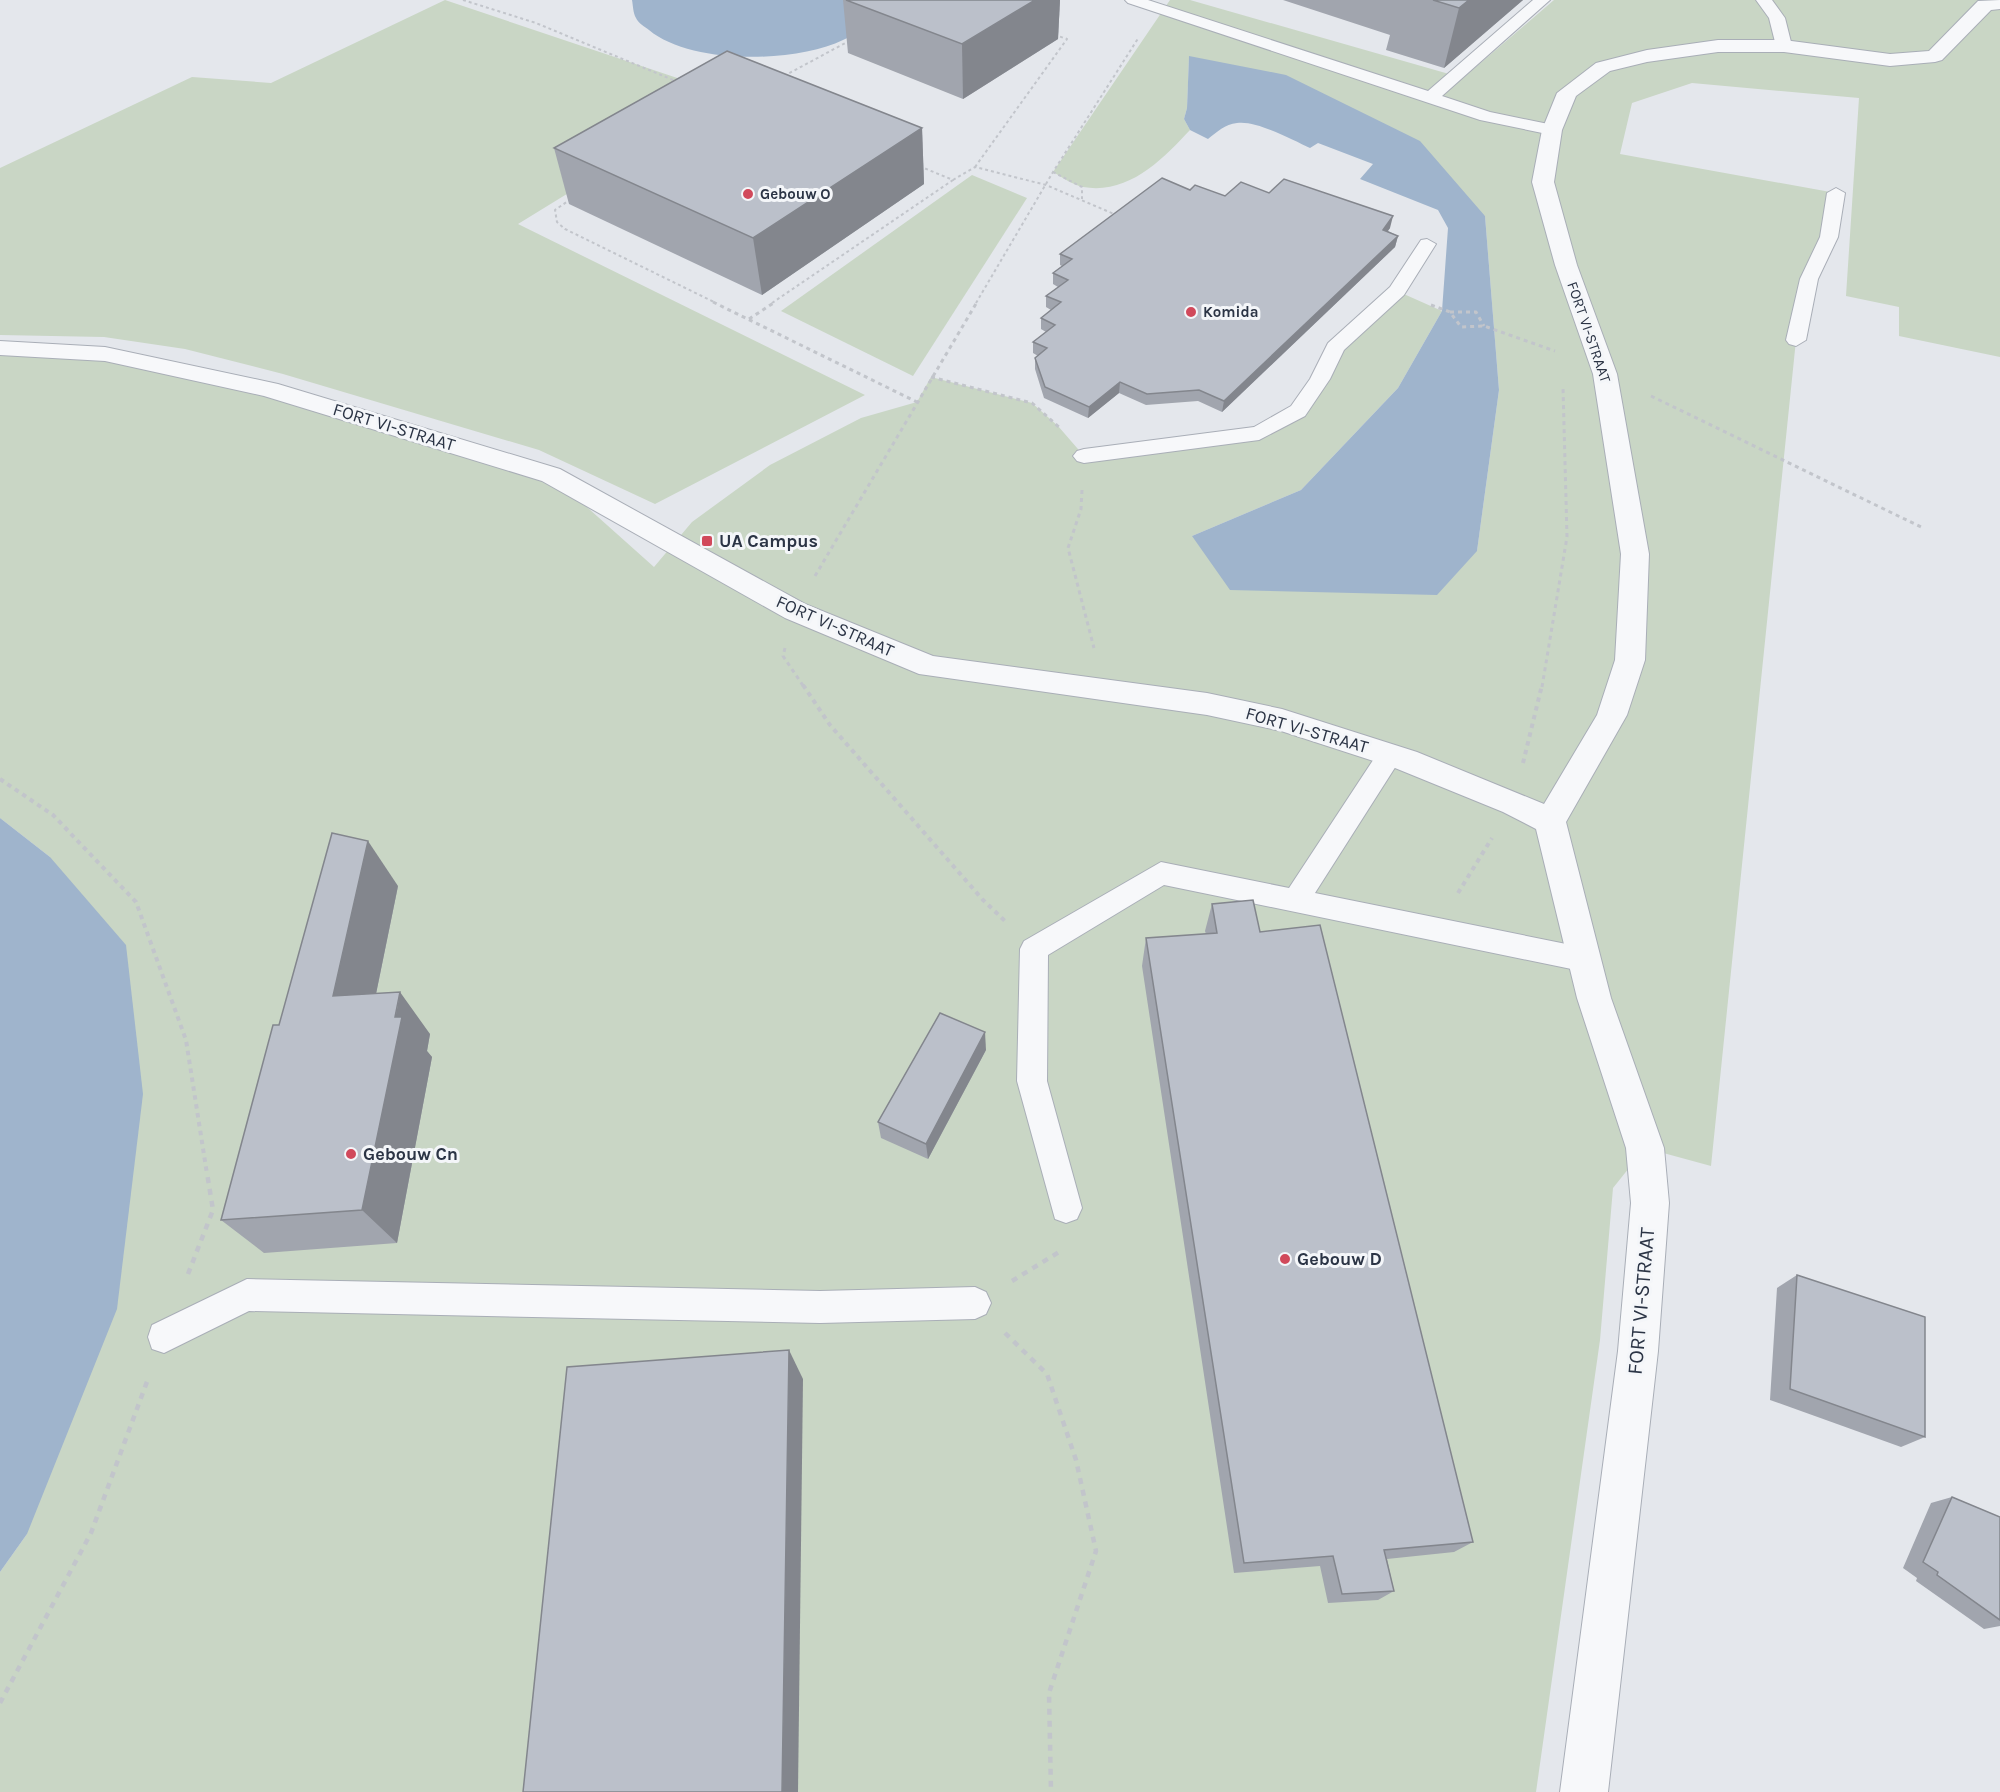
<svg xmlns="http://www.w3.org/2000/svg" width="2000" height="1792" font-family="Karla,sans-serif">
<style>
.green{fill:#c9d6c5}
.water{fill:#9fb4cc}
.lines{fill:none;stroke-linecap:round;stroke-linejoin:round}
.service-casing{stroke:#a9aeb7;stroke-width:2}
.minor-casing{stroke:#a9aeb7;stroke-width:2}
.path-far3{stroke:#c2c5cb;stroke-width:2;stroke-dasharray:3 3;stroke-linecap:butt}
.path-far2{stroke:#c2c5cb;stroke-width:3;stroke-dasharray:4 4;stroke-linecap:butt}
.path-far1{stroke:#c2c5cb;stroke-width:4;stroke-dasharray:4.5 4.5;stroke-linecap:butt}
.path{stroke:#c2c5cb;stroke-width:4.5;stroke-dasharray:6 6;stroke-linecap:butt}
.service{fill:#f7f8fa;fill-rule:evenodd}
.minor{fill:#f7f8fa;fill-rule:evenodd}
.wall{fill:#a1a5ae}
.shaded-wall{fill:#83868d}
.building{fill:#bbc0ca;stroke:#83868d;stroke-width:1.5}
.poi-dot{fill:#d1495b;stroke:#f4f6f9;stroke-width:2}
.labels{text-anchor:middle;stroke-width:6;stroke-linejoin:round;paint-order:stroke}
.far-poi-label{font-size:15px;font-weight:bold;fill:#2b3445;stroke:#f4f6f9;text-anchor:start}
.far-street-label{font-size:15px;fill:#2b3445;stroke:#f4f6f9}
.street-label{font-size:18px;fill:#2b3445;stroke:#f4f6f9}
.poi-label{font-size:18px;font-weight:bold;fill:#2b3445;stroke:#f4f6f9;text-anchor:start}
.near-street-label{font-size:21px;fill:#2b3445;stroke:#f4f6f9}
</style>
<rect width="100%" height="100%" fill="#e4e7ec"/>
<g class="green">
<polygon points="445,0 728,95 518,224 865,395 655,504 539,450 283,374 185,349 104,337 0,335 0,168 192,77 271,83"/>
<path d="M1170,0H1190L1463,78L1554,0H2000V357L1899,336V307L1846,296L1859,98L1692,83L1632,103L1620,154L1836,193L1796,340L1711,1166L1645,1148L1613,1188L1600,1340L1536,1792H0V1572L27,1534L50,857L0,818V348L105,354L269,389L551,475L654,567L692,522L770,465L861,418L917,402L931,377L1032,403L1058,426L1084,456L1259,433L1298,411L1335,347L1397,291L1442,311L1398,388L1301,490L1192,536L1477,551L1499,390L1485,216L1189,57L1187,108L1184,119L1190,130C1162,160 1128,195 1083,187C1073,185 1062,177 1053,172Z"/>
<polygon points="972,175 1027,198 913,376 781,311"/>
</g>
<g class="water">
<path d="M632,0H892C877,20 867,29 843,40C796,63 691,65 649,30C645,27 638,23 636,18C633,13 633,5 632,0Z"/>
<path d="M1189,56L1286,75L1420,141L1485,216L1499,390L1477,551L1437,595L1230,590L1192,536L1301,490L1398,388L1442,311L1448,228L1438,210L1360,179L1373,164L1318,143L1310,148C1293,140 1256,120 1237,123C1225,124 1217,132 1208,139L1190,130L1184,119L1187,108Z"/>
<polygon points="0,818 50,857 126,945 143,1094 117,1309 27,1534 0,1572"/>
</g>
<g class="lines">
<defs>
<g id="service">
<polygon points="1125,0 1148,0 1428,91 1533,0 1550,0 1442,96 1490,112 1558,126 1560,130 1552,135 1480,120 1128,3"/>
<polygon points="1756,0 1772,0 1785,18 1792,46 1790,49 1784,51 1776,46 1769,18"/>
<polygon points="1836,188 1845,193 1838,237 1818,279 1806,340 1796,346 1789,344 1786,340 1800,279 1820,237 1827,193"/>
<polygon points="1427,239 1436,244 1404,295 1344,350 1330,379 1305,416 1259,440 1084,463 1077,461 1073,456 1077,451 1084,449 1254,427 1291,406 1310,379 1328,343 1390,287 1421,240"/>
<polygon points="1390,745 1399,748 1403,755 1315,893 1586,948 1596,952 1600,960 1596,968 1586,972 1164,885 1048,955 1047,1081 1082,1208 1077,1219 1066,1223 1055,1219 1017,1081 1020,949 1024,941 1161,862 1289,888 1381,748"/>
<polygon points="247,1279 820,1291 975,1287 986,1292 991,1303 986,1314 975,1319 820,1323 249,1311 164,1353 152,1349 148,1337 152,1325"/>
</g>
<polygon id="minor" points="2000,0 2000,9 1991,10 1942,60 1935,62 1890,66 1784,52 1718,52 1647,62 1610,71 1576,96 1562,130 1554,182 1577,265 1617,374 1649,554 1645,660 1627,715 1566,822 1611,998 1664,1148 1669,1203 1658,1351 1608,1792 1560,1792 1618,1351 1631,1203 1626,1148 1577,998 1536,829 1503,812 1395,768 1281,731 1207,715 919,674 785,618 542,481 264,396 105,361 0,355 0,341 105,347 278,384 560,469 805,604 933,656 1207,693 1282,709 1417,752 1544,804 1597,715 1615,660 1621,554 1593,374 1555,265 1532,182 1542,130 1557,93 1596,63 1647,50 1718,40 1784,40 1890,54 1929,51 1978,1"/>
</defs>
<use href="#service" class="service-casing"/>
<use href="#minor" class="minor-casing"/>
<g class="path-far3">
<polyline points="463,0 536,23 678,82"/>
<polyline points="784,76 849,41"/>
<polyline points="975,167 1067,39 1055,35"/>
<polyline points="1053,172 1082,187 1082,199"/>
<polyline points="953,180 975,167 1046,185 1114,214"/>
<polyline points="571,199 555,210 557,222 565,229 716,303"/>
<polyline points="772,303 953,180 919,166"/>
<polyline points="976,303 1053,172 1139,37"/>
</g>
<g class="path-far2">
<polyline points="713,302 917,402"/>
<polyline points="1431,305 1450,312 1461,327 1484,326 1555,351"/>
<polyline points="1450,312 1476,312 1484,326"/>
<polyline points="749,319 775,302"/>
<polyline points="931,377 1032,403 1060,428"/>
<polyline points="1651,396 1921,527"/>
<polyline points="1082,490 1081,509 1068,548 1094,648"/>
<polyline points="815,576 977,302"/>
<polyline points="785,648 783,656 804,687"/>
<polyline points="1542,687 1567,537 1563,388"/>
</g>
<g class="path-far1">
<polyline points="803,685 830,725 983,900 1006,922"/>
<polyline points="1523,763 1542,685"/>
<polyline points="0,779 53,815 136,902 186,1040 207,1174"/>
<polyline points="1458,893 1492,838"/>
</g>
<g class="path">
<polyline points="188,1274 213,1210 207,1173"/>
<polyline points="1012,1281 1059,1252"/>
<polyline points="1005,1333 1047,1374 1076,1460 1096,1551 1049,1693 1051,1792"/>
<polyline points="0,1703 91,1533 148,1379"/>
</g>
<use href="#service" class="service"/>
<use href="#minor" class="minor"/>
</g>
<g class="wall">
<polygon points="843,0 1060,0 1058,39 963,99 848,53"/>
<polygon points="1283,0 1523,0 1444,68 1386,50 1390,35"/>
<polygon points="922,128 924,184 762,295 569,204 554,148"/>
<polygon points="1190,190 1225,196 1269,193 1390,228 1388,231 1398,236 1395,247 1222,412 1198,401 1146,405 1119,393 1088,418 1044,398 1035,369 1035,358 1038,356 1033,353 1033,342 1046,332 1041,329 1041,318 1051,310 1046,307 1046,296 1058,287 1053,284 1053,273 1062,266 1060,265 1060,254"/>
<polygon points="398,886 376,994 430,1034 427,1051 432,1057 397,1243 264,1253 221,1220"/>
<polygon points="1212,904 1260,932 1473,1542 1454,1552 1387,1559 1394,1591 1378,1600 1328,1603 1320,1566 1234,1573 1142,966 1146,938 1206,934 1205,931"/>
<polygon points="986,1050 928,1159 881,1138 878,1122"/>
<polygon points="1797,1275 1925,1437 1901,1447 1770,1400 1777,1288"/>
<polygon points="1952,1497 2000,1517 2000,1626 1984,1629 1916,1581 1917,1578 1903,1568 1931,1503"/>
</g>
<g class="shaded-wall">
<polygon points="1035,0 1060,0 1058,39 963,99 962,44"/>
<polygon points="1469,0 1523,0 1444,68 1459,8"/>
<polygon points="922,128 924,184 762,295 753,238"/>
<polygon points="1393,216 1390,228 1380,241 1383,230"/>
<polygon points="1398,236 1395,247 1222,412 1224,401"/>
<polygon points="1120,382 1119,393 1088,418 1089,407"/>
<polygon points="368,841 398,886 367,1038 333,996"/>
<polygon points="400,992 430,1034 427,1051 432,1057 397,1243 362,1210"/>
<polygon points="985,1032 986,1050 928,1159 926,1144"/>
<polygon points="789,1350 803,1379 798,1792 782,1792"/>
</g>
<g class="building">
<polygon points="846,0 1035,0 962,44"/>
<polygon points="1433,0 1469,0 1459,8"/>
<polygon points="727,51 922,128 753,238 554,148"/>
<polygon points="1162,178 1190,190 1195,185 1225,196 1241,182 1269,193 1284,179 1393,216 1383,230 1398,236 1224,401 1199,390 1147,394 1120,382 1089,407 1045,387 1035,358 1047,348 1033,342 1055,325 1041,318 1061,302 1046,296 1068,280 1053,273 1072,259 1060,254"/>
<polygon points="332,833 368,841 333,996 400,992 395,1017 402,1017 362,1210 221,1220 273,1025 279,1025"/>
<polygon points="1253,900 1260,932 1320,925 1473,1542 1384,1550 1394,1591 1342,1594 1333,1556 1244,1563 1146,938 1217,933 1212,904"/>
<polygon points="940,1013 985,1032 926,1144 878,1122"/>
<polygon points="1797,1275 1925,1317 1925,1437 1790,1389"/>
<polygon points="789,1350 782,1792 523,1792 567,1367"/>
<polygon points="1952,1497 2000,1517 2000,1620 1937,1575 1938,1572 1923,1562"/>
</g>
<g class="poi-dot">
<circle cx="748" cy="194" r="6"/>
<circle cx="1191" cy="312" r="6"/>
<rect x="701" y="535" width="12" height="12" rx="3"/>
<circle cx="351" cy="1154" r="6"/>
<circle cx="1285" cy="1259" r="6"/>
</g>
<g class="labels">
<g class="far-poi-label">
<text x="760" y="199">Gebouw O</text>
<text x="1203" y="317">Komida</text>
</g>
<g class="far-street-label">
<text transform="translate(1589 332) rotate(71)" y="5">FORT VI-STRAAT</text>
</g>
<g class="street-label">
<text transform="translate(394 427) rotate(17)" y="6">FORT VI-STRAAT</text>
<text transform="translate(835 626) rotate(24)" y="6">FORT VI-STRAAT</text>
<text transform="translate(1307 730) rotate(16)" y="6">FORT VI-STRAAT</text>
</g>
<g class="poi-label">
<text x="719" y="547">UA Campus</text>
<text x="363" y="1160">Gebouw Cn</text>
<text x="1297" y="1265">Gebouw D</text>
</g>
<g class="near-street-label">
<text transform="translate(1641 1301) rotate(-85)" y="7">FORT VI-STRAAT</text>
</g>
</g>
</svg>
